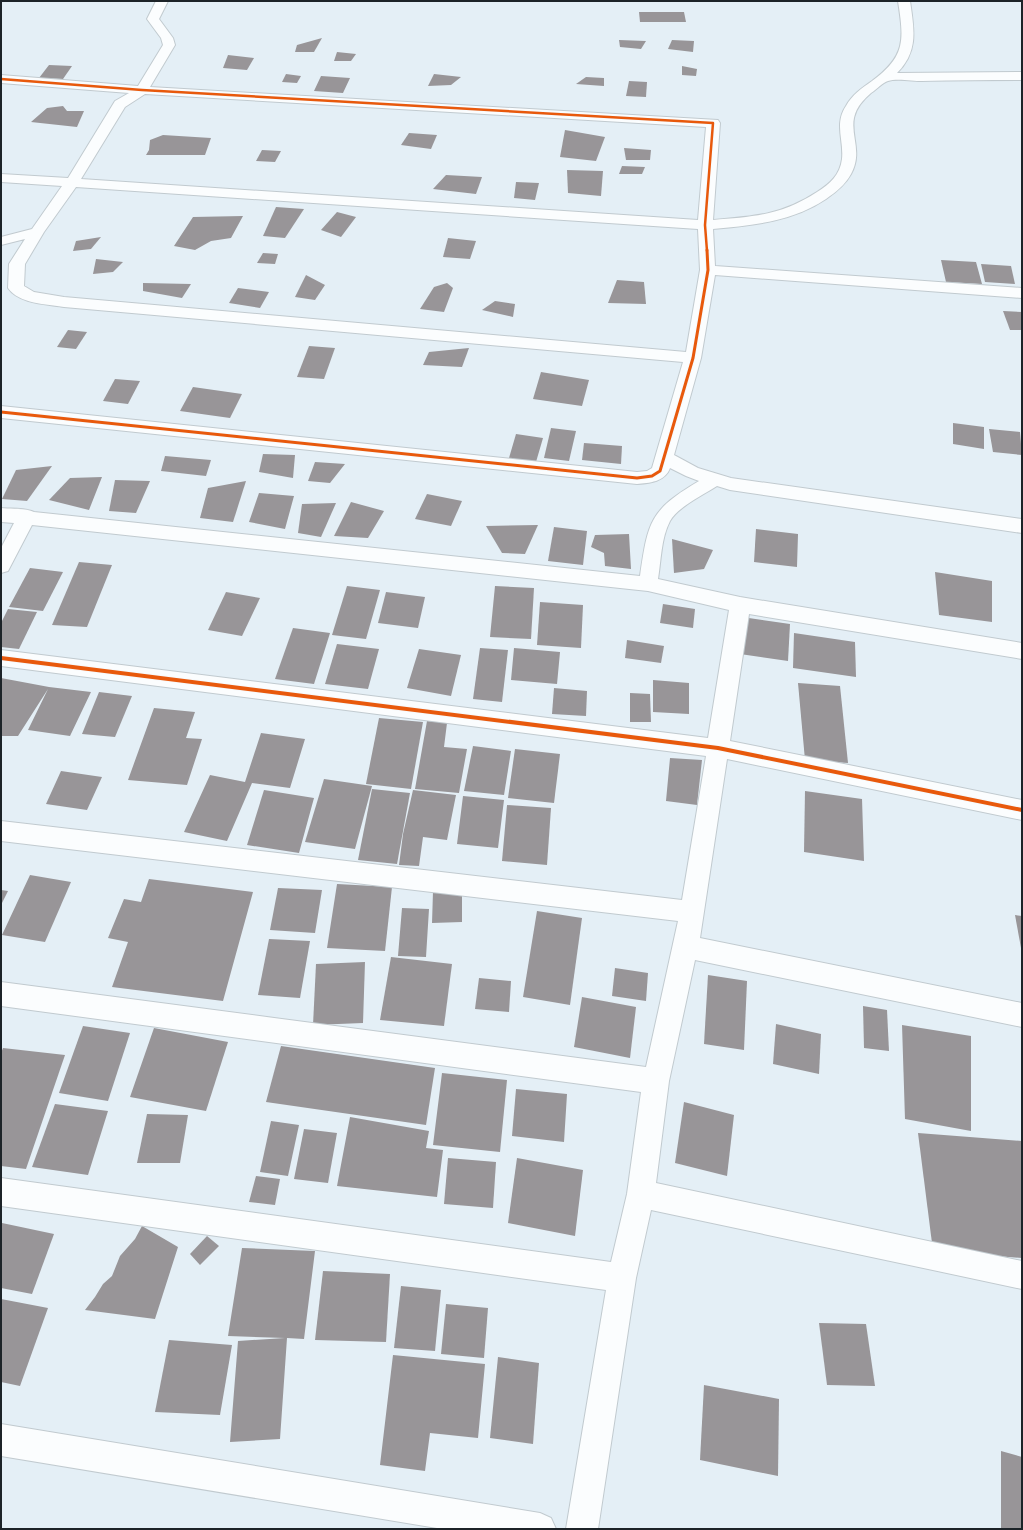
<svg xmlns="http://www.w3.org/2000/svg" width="1023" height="1530" font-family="Ubuntu,sans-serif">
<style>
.building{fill:#989598}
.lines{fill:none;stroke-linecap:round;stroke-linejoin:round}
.street-casing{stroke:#c1cacf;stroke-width:2}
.street{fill:#fbfdfe;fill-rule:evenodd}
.cycleway-far2-casing{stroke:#f6fafd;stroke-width:4}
.cycleway-far1-casing{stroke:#f6fafd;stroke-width:5}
.cycleway-casing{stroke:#f6fafd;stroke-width:6}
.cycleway-far2{stroke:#e8590c;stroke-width:2.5}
.cycleway-far1{stroke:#e8590c;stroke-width:3}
.cycleway{stroke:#e8590c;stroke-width:4}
</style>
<rect width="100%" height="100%" fill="#e4eff6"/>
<g class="building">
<polygon points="639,12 684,12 686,22 640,22"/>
<polygon points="322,38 314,52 295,52 297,45"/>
<polygon points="619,40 646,41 641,49 620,47"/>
<polygon points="672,40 694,41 693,52 668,49"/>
<polygon points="337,52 356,54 351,61 334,61"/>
<polygon points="228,55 254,58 247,70 223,68"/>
<polygon points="49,65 72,66 63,79 39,78"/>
<polygon points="682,66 697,69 696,76 682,75"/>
<polygon points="286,74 301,76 297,83 282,82"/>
<polygon points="434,74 461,77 451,85 428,86"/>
<polygon points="321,76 350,78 343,93 314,91"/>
<polygon points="586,77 604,78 604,86 576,84"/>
<polygon points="629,81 647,82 646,97 626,96"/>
<polygon points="63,106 67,111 84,111 77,127 31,122 47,108"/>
<polygon points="565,130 605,137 596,161 560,157"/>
<polygon points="409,133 437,135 431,149 401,145"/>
<polygon points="163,135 211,138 205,155 146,155 149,150 150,140"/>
<polygon points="624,148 651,150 650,160 626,160"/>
<polygon points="262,150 281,151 275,162 256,161"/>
<polygon points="622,166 645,167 642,174 619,174"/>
<polygon points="567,170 603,171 601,196 568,193"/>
<polygon points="446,175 482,177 476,194 433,189"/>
<polygon points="516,182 539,183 535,200 514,198"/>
<polygon points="276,207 304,209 285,238 263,236"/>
<polygon points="337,212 356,217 341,237 321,230"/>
<polygon points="243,216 231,238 211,241 195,250 174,246 193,217"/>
<polygon points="101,237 91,249 73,251 76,241"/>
<polygon points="448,238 476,241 470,259 443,257"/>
<polygon points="263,253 278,254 275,264 257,263"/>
<polygon points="96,259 123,262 113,272 93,274"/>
<polygon points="941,260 976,262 982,284 946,282"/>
<polygon points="981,264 1011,266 1015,284 985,282"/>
<polygon points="306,275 325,285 315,300 295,297"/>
<polygon points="617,280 644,282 646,304 608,303"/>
<polygon points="143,283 191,284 182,298 143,291"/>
<polygon points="447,283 453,288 444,312 420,309 434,287"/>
<polygon points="238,288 269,292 260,308 229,303"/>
<polygon points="495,301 515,304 513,317 482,310"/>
<polygon points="1003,311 1022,312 1022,330 1010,330"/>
<polygon points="68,330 87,332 76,349 57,347"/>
<polygon points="309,346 335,348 324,379 297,377"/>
<polygon points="469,348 462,367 423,365 429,352"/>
<polygon points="541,372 589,380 582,406 533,399"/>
<polygon points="115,379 140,381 128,404 103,401"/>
<polygon points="193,387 242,394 230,418 180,411"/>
<polygon points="953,423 984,427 984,449 953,444"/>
<polygon points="551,428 576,431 569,461 544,458"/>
<polygon points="989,429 1020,432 1022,455 993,452"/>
<polygon points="516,434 543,438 536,462 509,458"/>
<polygon points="584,443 622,446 621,464 582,460"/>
<polygon points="263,454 295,455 293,478 259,472"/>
<polygon points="165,456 211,460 206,476 161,471"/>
<polygon points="315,462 345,464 330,483 308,481"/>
<polygon points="52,466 27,501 2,499 16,470"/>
<polygon points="102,477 89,510 49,500 70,478"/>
<polygon points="115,480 150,481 136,513 109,511"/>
<polygon points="246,481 233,522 200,518 208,488"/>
<polygon points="259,493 294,496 285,529 249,522"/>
<polygon points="427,494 462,501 451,526 415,519"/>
<polygon points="351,502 384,511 368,538 334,536"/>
<polygon points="336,503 321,537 298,533 302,504"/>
<polygon points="538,525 525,554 502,553 486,526"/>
<polygon points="554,527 587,531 583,565 548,561"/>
<polygon points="756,529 798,534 797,567 754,562"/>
<polygon points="629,534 631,569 605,566 604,553 591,547 595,535"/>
<polygon points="672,539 713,550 704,569 674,573"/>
<polygon points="79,562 112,565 87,627 52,625"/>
<polygon points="30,568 63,572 43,611 9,607"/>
<polygon points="935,572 992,581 992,622 939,615"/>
<polygon points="347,586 380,590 366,639 332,635"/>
<polygon points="495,586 534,588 531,639 490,637"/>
<polygon points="226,592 260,598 242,636 208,630"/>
<polygon points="386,592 425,597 418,628 378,623"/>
<polygon points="540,602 583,605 581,648 537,645"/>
<polygon points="663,604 695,609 693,628 660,623"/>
<polygon points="8,609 37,612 19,649 1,647 1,623"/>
<polygon points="742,617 790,624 788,661 740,654"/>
<polygon points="293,628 330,633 314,684 275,679"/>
<polygon points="794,633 855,642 856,677 793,668"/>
<polygon points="627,640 664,646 661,663 625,658"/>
<polygon points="337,644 379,649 368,689 325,684"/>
<polygon points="480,648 508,650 502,702 473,699"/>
<polygon points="514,648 560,652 557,684 511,680"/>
<polygon points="419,649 461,655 451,696 407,688"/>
<polygon points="1,678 49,687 91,692 70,736 28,730 48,689 18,736 1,736"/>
<polygon points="653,680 689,683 689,714 653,712"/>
<polygon points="798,683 840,686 848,763 805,760"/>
<polygon points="554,688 587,691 586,716 552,714"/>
<polygon points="99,692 132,696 115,737 82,734"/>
<polygon points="630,693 650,694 651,722 630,722"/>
<polygon points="154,708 195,712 186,738 202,739 187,785 128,780"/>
<polygon points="379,718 423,722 411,789 366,784"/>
<polygon points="427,721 447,723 444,747 467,749 459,793 415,789"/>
<polygon points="261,733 305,739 290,788 252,783 227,841 184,832 210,775 245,782"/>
<polygon points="473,746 511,751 504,795 464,791"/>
<polygon points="515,749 560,754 554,803 508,798"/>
<polygon points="670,758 702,760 697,805 666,801"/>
<polygon points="61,771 102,777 87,810 46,804"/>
<polygon points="324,779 372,786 355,849 305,842"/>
<polygon points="372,789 410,793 397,864 358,860"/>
<polygon points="264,790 314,798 299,853 247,845"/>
<polygon points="413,790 456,795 447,840 423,837 419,866 399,865 403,834"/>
<polygon points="805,791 862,799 864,861 804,852"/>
<polygon points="463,796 504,800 498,848 457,844"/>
<polygon points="507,805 551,808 547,865 502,861"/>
<polygon points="30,875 71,882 45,942 2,935"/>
<polygon points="149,879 253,892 223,1001 112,987 128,942 108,938 124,899 141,902"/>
<polygon points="337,884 392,887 385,951 327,948"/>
<polygon points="278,888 322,890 315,933 270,930"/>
<polygon points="1,890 8,891 1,905"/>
<polygon points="433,891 462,891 462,922 432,923"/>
<polygon points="402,908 429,909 426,957 398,956"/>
<polygon points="537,911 582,918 570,1005 523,997"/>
<polygon points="1015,915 1022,916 1022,948 1021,948"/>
<polygon points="269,939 310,941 300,998 258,995"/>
<polygon points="391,957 452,964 444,1026 380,1020"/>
<polygon points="365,962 363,1023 313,1025 316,964"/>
<polygon points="615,968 648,973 646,1001 612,996"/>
<polygon points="708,975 747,981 744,1050 704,1044"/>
<polygon points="479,978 511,981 509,1012 475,1009"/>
<polygon points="582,997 636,1007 630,1058 574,1047"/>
<polygon points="863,1006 887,1010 889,1051 864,1048"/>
<polygon points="776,1024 821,1034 819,1074 773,1064"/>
<polygon points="902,1025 971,1036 971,1131 905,1119"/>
<polygon points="83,1026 130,1033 108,1101 59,1093"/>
<polygon points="154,1028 228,1042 206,1111 130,1097"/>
<polygon points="281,1046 435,1068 426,1125 266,1102"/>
<polygon points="3,1048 65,1055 26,1169 1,1166 1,1053"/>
<polygon points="442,1073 507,1080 500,1152 433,1145"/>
<polygon points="516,1089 567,1094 564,1142 512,1136"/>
<polygon points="684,1102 734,1115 727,1176 675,1163"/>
<polygon points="55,1104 108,1111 88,1175 32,1167"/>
<polygon points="147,1114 188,1115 180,1163 137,1163"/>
<polygon points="350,1117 429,1131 426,1148 443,1150 437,1197 337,1186"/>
<polygon points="271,1121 299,1125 288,1176 260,1172"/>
<polygon points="304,1129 337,1133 328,1183 294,1179"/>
<polygon points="918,1133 1022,1141 1022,1258 933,1251"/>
<polygon points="448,1158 496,1162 493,1208 444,1204"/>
<polygon points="517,1158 583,1170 575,1236 508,1223"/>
<polygon points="256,1176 280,1179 275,1205 249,1202"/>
<polygon points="2,1223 54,1234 32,1294 1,1288"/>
<polygon points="142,1226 178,1247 155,1319 85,1310 95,1297 103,1284 112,1276 120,1256 135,1239"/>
<polygon points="207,1236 219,1246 200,1265 190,1254"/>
<polygon points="242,1248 315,1251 304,1339 287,1338 280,1439 230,1442 238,1341 285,1338 228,1336"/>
<polygon points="323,1271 390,1274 386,1342 315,1340"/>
<polygon points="401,1286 441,1290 435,1351 394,1348"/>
<polygon points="1,1299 48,1308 20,1386 1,1382"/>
<polygon points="446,1304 488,1308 484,1358 441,1354"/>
<polygon points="819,1323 866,1324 875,1386 827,1385"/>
<polygon points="169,1340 232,1345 220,1415 155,1412"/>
<polygon points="393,1355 485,1364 478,1438 430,1433 425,1471 380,1465"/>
<polygon points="498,1357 539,1363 533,1444 490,1438"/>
<polygon points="704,1385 779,1399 778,1476 700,1460"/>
<polygon points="1001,1451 1022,1457 1022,1529 1001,1529"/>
</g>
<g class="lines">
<defs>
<g id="street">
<path d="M156,1H168L159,19L173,38L175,45L150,87L718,120L720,123L713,220C753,217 782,215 817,192C830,184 840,175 842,159C844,140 834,124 846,106C852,95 862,88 872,81C906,56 904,40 898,1H910C914,29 919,51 897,73L1022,72V80C989,80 955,80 922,81C913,81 896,78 888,81C883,82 876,90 871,93C835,123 868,143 851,174C845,185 836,192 826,199C792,222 753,225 713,229L715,266L1022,288V298L715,275L701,358L674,455L698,468L731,478L1022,519V533L730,490L717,486C703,495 678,507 670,521C661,538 661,561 658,579L740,597L1022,643V659L749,614L730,741L1022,800V820L727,759L700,938L1022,1003V1027L695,960L669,1081L656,1183L1022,1261V1289L651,1210L636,1278L598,1529H566L606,1290L1,1206V1178L611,1262L627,1194L641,1092L1,1006V982L646,1067L678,921L1,841V821L682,900L706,756L1,666V650L708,738L729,610L648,591L32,525L8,571L1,573V548L14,523L1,522V508C11,509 26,508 34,512L640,576C648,521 650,510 699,481L686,476L670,468C665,482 649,483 637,484L1,418V406L637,472L647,471L652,468L683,362L64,307C47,304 19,304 8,288L9,264L25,239L1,245V237L32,229L62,186L1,182V174L68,178L115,101L129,93L1,83V75L138,86L163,45L161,38L147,19ZM145,94L706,127L698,220L81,179L125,107ZM76,187L698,229L700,270L686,352L64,297L34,292L24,286L25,264L44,232Z"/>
<polygon points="1,1424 540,1513 551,1518 556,1529 443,1529 1,1456"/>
</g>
</defs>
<use href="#street" class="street-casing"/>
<use href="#street" class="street"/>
<defs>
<polyline id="cycleway-far2" points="1,79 142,90 713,123 705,225 707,251"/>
<polyline id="cycleway-far1" points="1,412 637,478 652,476 660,471 693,358 708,270 707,250"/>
<polyline id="cycleway" points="1,658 718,748 1022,810"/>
</defs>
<use href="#cycleway-far2" class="cycleway-far2-casing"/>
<use href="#cycleway-far1" class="cycleway-far1-casing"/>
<use href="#cycleway" class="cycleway-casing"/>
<use href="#cycleway-far2" class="cycleway-far2"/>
<use href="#cycleway-far1" class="cycleway-far1"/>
<use href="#cycleway" class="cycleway"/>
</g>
<rect width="1023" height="1530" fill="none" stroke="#1c2328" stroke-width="4"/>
</svg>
